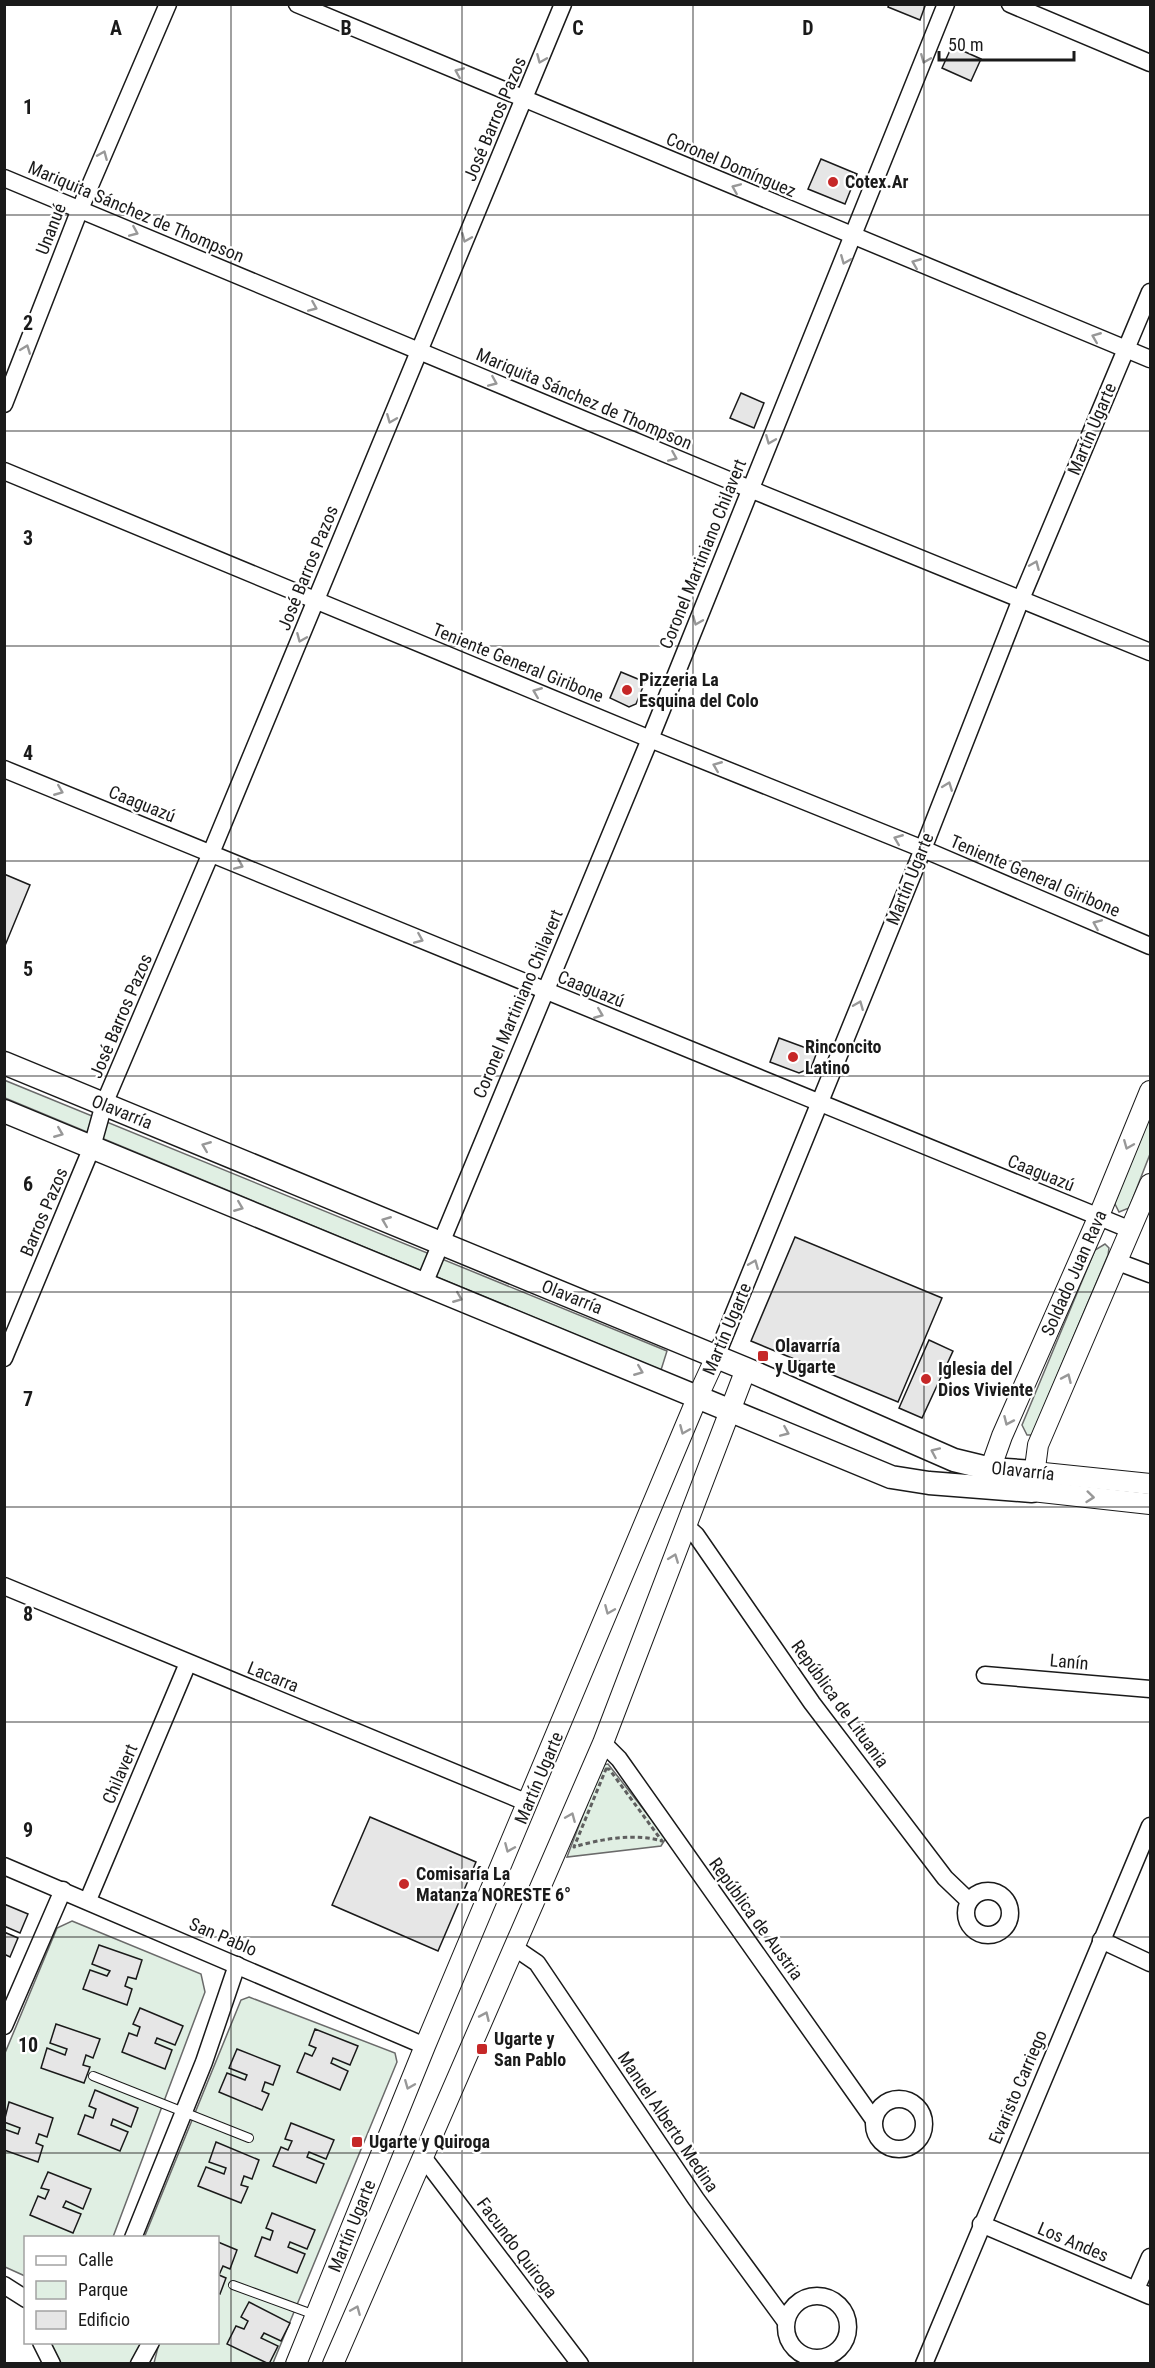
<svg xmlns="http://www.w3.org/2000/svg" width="1155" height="2368" font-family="'Roboto Condensed',sans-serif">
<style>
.green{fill:#e0efe3;stroke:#6a6a6a;stroke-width:1.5}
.building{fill:#e6e6e6;stroke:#1a1a1a;stroke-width:1.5}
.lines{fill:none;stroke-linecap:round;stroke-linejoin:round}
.service-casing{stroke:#1a1a1a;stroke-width:10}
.minor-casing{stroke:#1a1a1a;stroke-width:19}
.tertiary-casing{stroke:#1a1a1a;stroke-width:22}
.secondary-casing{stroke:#1a1a1a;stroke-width:25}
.path{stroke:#5f5f5f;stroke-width:3;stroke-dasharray:4.5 3;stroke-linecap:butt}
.service{stroke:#fff;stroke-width:8}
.minor{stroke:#fff;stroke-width:16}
.tertiary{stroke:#fff;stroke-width:20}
.secondary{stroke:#fff;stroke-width:22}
.oneway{stroke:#989898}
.grid{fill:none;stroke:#1a1a1a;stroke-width:1.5;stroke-opacity:0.55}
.poi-dot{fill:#c62828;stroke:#fff;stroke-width:2}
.labels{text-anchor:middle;stroke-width:4.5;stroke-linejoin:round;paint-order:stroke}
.street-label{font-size:18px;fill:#1a1a1a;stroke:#fff}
.poi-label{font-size:18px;font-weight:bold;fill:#1a1a1a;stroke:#fff;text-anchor:start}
.grid-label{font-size:20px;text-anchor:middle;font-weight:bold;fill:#1a1a1a;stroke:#fff;stroke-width:4.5;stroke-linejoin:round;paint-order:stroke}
</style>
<rect width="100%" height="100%" fill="#fff"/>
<g class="green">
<polygon points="4,1080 667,1351 661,1370 5,1098"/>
<polygon points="1150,1114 1150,1154 1129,1208 1119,1212 1114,1202"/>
<polygon points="1105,1244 1109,1248 1108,1255 1032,1435 1027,1435 1022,1425 1095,1250"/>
<polygon points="608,1764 666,1838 661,1846 567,1857 602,1765"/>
<polygon points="72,1921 201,1974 205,1992 113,2237 26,2238 25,2276 5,2267 5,2053 57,1928"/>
<polygon points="249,1997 395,2053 397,2062 273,2363 154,2363 159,2343 218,2342 218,2238 144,2238 241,2000"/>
<polygon points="43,2343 146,2343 133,2364 56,2363"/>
</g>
<g class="building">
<polygon points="889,4 922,4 925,6 920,20 888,7"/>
<polygon points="952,46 981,59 971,81 942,68"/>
<polygon points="821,159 857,174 845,204 808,189"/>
<polygon points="741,393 764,403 754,428 730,418"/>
<polygon points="621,672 645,682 636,704 629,707 610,698"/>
<polygon points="4,874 30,885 4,948"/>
<polygon points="779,1038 817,1052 811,1068 799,1073 770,1062"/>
<polygon points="795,1237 942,1298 898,1402 751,1341"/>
<polygon points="929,1340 953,1351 922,1418 899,1408"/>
<polygon points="370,1817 476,1862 438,1951 332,1905"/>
<polygon points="4,1904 28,1914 20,1933 4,1926"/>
<polygon points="4,1932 18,1938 10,1957 4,1954"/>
<polygon points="99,1945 142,1960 136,1979 128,1977 125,1986 132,1989 127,2005 83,1989 90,1970 107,1976 110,1971 92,1964"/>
<polygon points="140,2008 183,2026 175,2045 157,2038 155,2043 172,2050 165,2069 122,2052 129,2033 137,2036 140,2027 133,2024"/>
<polygon points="56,2024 100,2039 93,2058 86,2055 83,2065 90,2067 84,2083 41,2068 47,2048 65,2055 67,2049 50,2043"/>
<polygon points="315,2029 358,2046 350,2065 333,2058 331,2063 348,2071 340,2090 297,2072 305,2053 312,2056 316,2048 309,2045"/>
<polygon points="237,2049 280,2066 273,2085 265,2082 262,2091 269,2094 262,2110 219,2092 227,2073 245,2080 247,2075 229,2068"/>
<polygon points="95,2090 138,2108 131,2127 113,2119 111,2125 128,2132 120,2151 78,2134 85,2115 93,2118 96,2109 89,2106"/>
<polygon points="9,2102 53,2118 47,2137 39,2134 36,2143 43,2146 38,2162 4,2150 4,2129 18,2134 20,2128 4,2122"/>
<polygon points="291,2123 334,2140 326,2159 309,2152 307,2157 324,2164 316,2183 273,2166 281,2147 288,2150 292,2141 285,2139"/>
<polygon points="216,2142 259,2160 252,2179 244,2176 241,2185 248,2187 241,2203 198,2186 206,2167 224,2174 226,2168 209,2162"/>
<polygon points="48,2172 91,2189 83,2209 66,2201 63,2207 81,2214 73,2233 30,2215 38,2196 45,2199 49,2190 41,2188"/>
<polygon points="272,2213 315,2230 307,2249 290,2242 288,2247 305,2254 297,2273 255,2256 262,2237 270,2240 273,2231 266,2228"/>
<polygon points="218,2242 237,2250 230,2269 223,2266 219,2275 226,2278 220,2294 218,2293"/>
<polygon points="249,2302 290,2323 281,2341 264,2333 261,2338 278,2346 269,2364 227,2344 236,2326 244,2329 248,2321 241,2317"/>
</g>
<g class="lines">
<defs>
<g id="service">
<polyline points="93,2076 249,2138"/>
<polyline points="233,2285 315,2315"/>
</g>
<g id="minor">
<polyline points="297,4 1150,359"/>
<polyline points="1010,4 1150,63"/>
<polyline points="4,178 750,489 1150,652"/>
<polyline points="4,404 80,209 168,4"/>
<polyline points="4,471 650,739 923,849 1150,946"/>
<polyline points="4,769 1131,1230"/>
<polyline points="1118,1262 1150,1274"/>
<polyline points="424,1284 650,739 946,4"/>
<polyline points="716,1357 923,849 1021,599 1150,292"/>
<polyline points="4,1358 92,1147 104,1104 211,853 563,4"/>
<polyline points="686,1526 696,1535 812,1703 945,1878 969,1901"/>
<polyline points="4,1586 528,1803"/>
<polyline points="985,1675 1150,1689"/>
<polyline points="603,1743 619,1759 874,2120"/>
<polyline points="4,1866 425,2046"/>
<circle cx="988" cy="1913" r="22"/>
<polyline points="88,1900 188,1663"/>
<polyline points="1101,1940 1150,1963"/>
<polyline points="515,1948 537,1963 696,2199 786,2322"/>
<polyline points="4,2026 63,1890"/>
<circle cx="899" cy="2124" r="25"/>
<polyline points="423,2157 580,2364"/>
<polyline points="981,2224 1150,2296"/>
<polyline points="133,2238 204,2062 237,1965"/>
<polyline points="4,2285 26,2299"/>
<polyline points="1136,2289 1150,2257"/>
<circle cx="817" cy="2327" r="31"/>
<polyline points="41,2342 52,2364"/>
<polyline points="139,2364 151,2342"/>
<polyline points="924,2364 1150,1826"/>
</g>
<g id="tertiary">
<polyline points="1150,1184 1038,1445 1032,1491 1150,1504"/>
<polyline points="1034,1472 1150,1484"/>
<polyline points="986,1481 1002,1436 1098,1218 1150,1091"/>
<polyline points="296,2364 425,2046 698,1396 716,1357"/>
<polyline points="333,2364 603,1743 746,1369"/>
</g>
<g id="secondary">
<polyline points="4,1063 746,1369 954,1460 991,1469 1034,1472"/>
<polyline points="4,1111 891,1477 929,1483 1032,1491"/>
</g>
</defs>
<use href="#service" class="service-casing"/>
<use href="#minor" class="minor-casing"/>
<use href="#tertiary" class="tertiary-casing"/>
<use href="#secondary" class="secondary-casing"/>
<path class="path" d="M606,1769H609L615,1777L662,1841C635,1833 600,1839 574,1847Z"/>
<use href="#service" class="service"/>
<use href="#minor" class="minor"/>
<use href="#tertiary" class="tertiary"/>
<use href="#secondary" class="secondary"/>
</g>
<defs><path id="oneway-chevron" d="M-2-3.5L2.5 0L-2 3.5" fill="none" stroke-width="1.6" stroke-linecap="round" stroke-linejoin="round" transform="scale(1.5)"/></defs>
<g class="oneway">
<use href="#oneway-chevron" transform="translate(541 59) rotate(113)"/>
<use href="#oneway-chevron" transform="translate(925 59) rotate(112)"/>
<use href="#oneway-chevron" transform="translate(459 72) rotate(-157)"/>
<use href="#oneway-chevron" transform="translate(103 155) rotate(-67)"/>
<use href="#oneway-chevron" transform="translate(736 188) rotate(-157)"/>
<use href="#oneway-chevron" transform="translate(134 232) rotate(23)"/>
<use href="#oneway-chevron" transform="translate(466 238) rotate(113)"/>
<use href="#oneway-chevron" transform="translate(845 260) rotate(112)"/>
<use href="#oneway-chevron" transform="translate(916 263) rotate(-158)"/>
<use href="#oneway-chevron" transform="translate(313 307) rotate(23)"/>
<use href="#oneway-chevron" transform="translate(1096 337) rotate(-158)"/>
<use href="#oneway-chevron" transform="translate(26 349) rotate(-69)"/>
<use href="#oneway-chevron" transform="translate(493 382) rotate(23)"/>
<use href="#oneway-chevron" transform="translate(391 419) rotate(112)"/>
<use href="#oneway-chevron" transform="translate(770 440) rotate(112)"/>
<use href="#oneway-chevron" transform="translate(673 457) rotate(23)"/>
<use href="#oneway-chevron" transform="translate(1035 565) rotate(-67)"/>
<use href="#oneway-chevron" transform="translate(697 621) rotate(112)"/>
<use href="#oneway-chevron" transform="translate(301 638) rotate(113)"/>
<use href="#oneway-chevron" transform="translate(537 692) rotate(-158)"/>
<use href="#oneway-chevron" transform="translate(717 766) rotate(-158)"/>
<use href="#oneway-chevron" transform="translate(948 786) rotate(-69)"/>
<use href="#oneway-chevron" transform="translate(59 791) rotate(22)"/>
<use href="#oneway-chevron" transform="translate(898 839) rotate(-158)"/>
<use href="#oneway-chevron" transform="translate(239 865) rotate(23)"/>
<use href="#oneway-chevron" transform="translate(1097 924) rotate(-157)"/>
<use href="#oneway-chevron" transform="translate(419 939) rotate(23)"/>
<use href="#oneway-chevron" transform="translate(859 1005) rotate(-68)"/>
<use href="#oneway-chevron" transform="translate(599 1014) rotate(22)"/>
<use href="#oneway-chevron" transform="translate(59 1133) rotate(22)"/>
<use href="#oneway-chevron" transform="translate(1128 1145) rotate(112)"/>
<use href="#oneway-chevron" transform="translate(206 1146) rotate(-158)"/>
<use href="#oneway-chevron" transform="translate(239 1207) rotate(22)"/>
<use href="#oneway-chevron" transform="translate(386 1221) rotate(-158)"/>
<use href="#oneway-chevron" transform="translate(754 1264) rotate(-68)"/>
<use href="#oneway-chevron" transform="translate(458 1298) rotate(22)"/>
<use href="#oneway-chevron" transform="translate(639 1371) rotate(22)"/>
<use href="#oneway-chevron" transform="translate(1067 1378) rotate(-66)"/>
<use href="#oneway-chevron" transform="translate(1008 1421) rotate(114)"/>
<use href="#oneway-chevron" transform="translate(684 1430) rotate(113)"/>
<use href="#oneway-chevron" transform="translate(785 1432) rotate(23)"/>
<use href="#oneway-chevron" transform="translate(935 1452) rotate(-156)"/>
<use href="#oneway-chevron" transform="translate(1090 1497) rotate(6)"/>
<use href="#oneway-chevron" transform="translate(674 1558) rotate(-69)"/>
<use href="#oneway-chevron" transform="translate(609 1610) rotate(113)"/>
<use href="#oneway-chevron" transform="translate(571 1817) rotate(-67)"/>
<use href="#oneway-chevron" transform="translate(509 1848) rotate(113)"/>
<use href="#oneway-chevron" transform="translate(485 2016) rotate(-66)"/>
<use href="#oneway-chevron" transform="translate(409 2085) rotate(112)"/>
<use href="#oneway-chevron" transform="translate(356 2310) rotate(-67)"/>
</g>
<path class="grid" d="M231,4V2364M462,4V2364M693,4V2364M924,4V2364M4,215H1150M4,431H1150M4,646H1150M4,861H1150M4,1076H1150M4,1292H1150M4,1507H1150M4,1722H1150M4,1937H1150M4,2153H1150"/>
<g class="poi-dot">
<circle cx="833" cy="182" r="6"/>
<circle cx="627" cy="690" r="6"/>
<circle cx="793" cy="1057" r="6"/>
<rect x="757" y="1350" width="12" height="12" rx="3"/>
<circle cx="926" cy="1379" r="6"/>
<circle cx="404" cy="1884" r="6"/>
<rect x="476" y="2043" width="12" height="12" rx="3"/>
<rect x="351" y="2136" width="12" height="12" rx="3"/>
</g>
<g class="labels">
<g class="street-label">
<text transform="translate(495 119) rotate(-67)" y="6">José Barros Pazos</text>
<text transform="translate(731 165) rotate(23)" y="6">Coronel Domínguez</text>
<text transform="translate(136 212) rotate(23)" y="6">Mariquita Sánchez de Thompson</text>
<text transform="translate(51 229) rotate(-69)" y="6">Unanué</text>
<text transform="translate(584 399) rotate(23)" y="6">Mariquita Sánchez de Thompson</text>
<text transform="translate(1092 429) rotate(-67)" y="6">Martín Ugarte</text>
<text transform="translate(703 554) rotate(-68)" y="6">Coronel Martiniano Chilavert</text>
<text transform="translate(308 568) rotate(-68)" y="6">José Barros Pazos</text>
<text transform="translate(518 663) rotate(22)" y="6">Teniente General Giribone</text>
<text transform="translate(142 804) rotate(22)" y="6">Caaguazú</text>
<text transform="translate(1035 876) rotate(23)" y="6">Teniente General Giribone</text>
<text transform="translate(910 879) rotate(-68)" y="6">Martín Ugarte</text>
<text transform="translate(591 989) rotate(22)" y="6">Caaguazú</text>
<text transform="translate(518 1004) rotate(-67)" y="6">Coronel Martiniano Chilavert</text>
<text transform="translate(121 1016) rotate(-67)" y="6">José Barros Pazos</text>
<text transform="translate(122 1112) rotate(22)" y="6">Olavarría</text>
<text transform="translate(1041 1173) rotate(22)" y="6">Caaguazú</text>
<text transform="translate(44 1212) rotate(-67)" y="6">Barros Pazos</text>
<text transform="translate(1074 1273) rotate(-66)" y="6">Soldado Juan Rava</text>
<text transform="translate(572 1297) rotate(22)" y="6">Olavarría</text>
<text transform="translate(727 1329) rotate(-67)" y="6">Martín Ugarte</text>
<text transform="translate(1023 1471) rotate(6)" y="6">Olavarría</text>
<text transform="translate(1069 1662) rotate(5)" y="6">Lanín</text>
<text transform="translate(273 1677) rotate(22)" y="6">Lacarra</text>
<text transform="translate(840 1704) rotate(54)" y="6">República de Lituania</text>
<text transform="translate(120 1774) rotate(-67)" y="6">Chilavert</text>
<text transform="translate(539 1778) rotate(-67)" y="6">Martín Ugarte</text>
<text transform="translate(756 1919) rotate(54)" y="6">República de Austria</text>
<text transform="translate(223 1937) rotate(23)" y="6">San Pablo</text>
<text transform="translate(1018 2087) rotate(-67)" y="6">Evaristo Carriego</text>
<text transform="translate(668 2122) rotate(56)" y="6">Manuel Alberto Medina</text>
<text transform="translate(352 2226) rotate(-68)" y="6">Martín Ugarte</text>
<text transform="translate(1073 2242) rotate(23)" y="6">Los Andes</text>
<text transform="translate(517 2248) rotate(53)" y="6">Facundo Quiroga</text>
</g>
<g class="poi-label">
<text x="845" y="188">Cotex.Ar</text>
<text x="639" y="686">Pizzeria La<tspan x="639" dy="21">Esquina del Colo</tspan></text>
<text x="805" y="1053">Rinconcito<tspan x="805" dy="21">Latino</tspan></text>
<text x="775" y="1352">Olavarría<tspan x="775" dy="21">y Ugarte</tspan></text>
<text x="938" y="1375">Iglesia del<tspan x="938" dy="21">Dios Viviente</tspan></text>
<text x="416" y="1880">Comisaría La<tspan x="416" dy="21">Matanza NORESTE 6°</tspan></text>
<text x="494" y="2045">Ugarte y<tspan x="494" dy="21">San Pablo</tspan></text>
<text x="369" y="2148">Ugarte y Quiroga</text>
</g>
</g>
<g class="grid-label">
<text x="116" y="35">A</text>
<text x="346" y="35">B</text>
<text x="578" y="35">C</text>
<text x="808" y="35">D</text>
<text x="28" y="114">1</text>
<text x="28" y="330">2</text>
<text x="28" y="545">3</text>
<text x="28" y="760">4</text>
<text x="28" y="976">5</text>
<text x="28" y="1191">6</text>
<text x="28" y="1406">7</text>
<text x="28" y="1621">8</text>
<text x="28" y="1837">9</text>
<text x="28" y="2052">10</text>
</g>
<rect width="1155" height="2368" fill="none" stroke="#1a1a1a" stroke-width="12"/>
<rect x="24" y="2236" width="195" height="108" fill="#ffffff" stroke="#a3a3a3" stroke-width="1.5"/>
<rect x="36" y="2256" width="30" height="9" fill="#ffffff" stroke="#a3a3a3" stroke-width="1.5"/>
<text x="78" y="2266" font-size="18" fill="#1a1a1a">Calle</text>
<rect x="36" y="2281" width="30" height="18" fill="#e0efe3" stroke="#a3a3a3" stroke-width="1.5"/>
<text x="78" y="2296" font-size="18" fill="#1a1a1a">Parque</text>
<rect x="36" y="2311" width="30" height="18" fill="#e6e6e6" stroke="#a3a3a3" stroke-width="1.5"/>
<text x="78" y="2326" font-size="18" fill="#1a1a1a">Edificio</text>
<path d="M939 51v9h135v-9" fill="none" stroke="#1a1a1a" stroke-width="3"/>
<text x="948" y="51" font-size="18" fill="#1a1a1a" stroke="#ffffff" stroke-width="4.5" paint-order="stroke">50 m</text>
</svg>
